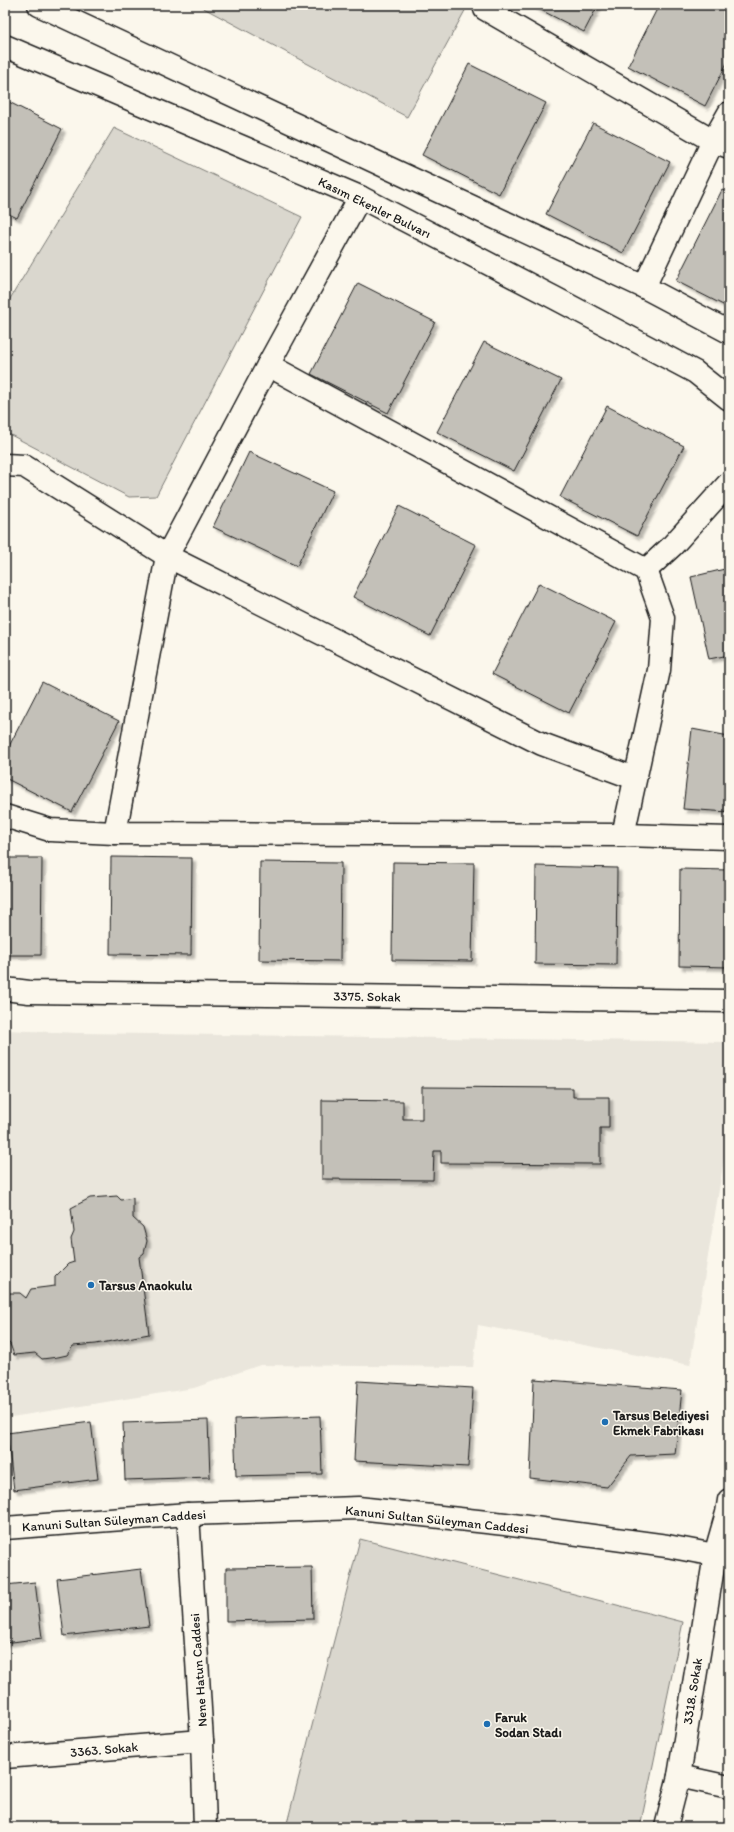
<svg xmlns="http://www.w3.org/2000/svg" width="734" height="1832" font-family="Itim,sans-serif">
<style>
.built{fill:#eae6dc}
.green{fill:#dad7ce;stroke:#7b7a75}
.building{fill:#c3c0b8;stroke:#1c1c1c;filter:url(#shadow)}
.lines{fill:none;stroke-linecap:round;stroke-linejoin:round}
.minor-casing{stroke:#1c1c1c;stroke-width:25}
.minor{stroke:#fbf7ec;stroke-width:22}
.poi-dot{fill:#1f6fb2;stroke:#fbf7ec;stroke-width:1.5}
.labels{text-anchor:middle;stroke-width:3;stroke-linejoin:round;paint-order:stroke}
.street-label{font-size:13px;fill:#1c1c1c;stroke:#fbf7ec}
.poi-label{font-size:13px;font-weight:bold;fill:#1c1c1c;stroke:#fbf7ec;text-anchor:start}
</style>
<defs>
<filter id="shadow"><feDropShadow dx="3.5" dy="3.5" stdDeviation="1" flood-color="#0004"/></filter>
</defs>
<rect width="100%" height="100%" fill="#fbf7ec"/>
<filter id="ink" filterUnits="userSpaceOnUse"><feTurbulence type="fractalNoise" baseFrequency=".025" numOctaves="2"/><feDisplacementMap in="SourceGraphic" scale="8" xChannelSelector="R" yChannelSelector="G"/><feConvolveMatrix kernelMatrix="1 2 1 2 8 2 1 2 1" color-interpolation-filters="sRGB"/></filter>
<g filter="url(#ink)">
<polygon class="built" points="5,1030 78,1033 729,1042 729,1129 690,1365 478,1325 473,1367 260,1365 194,1388 5,1418"/>
<g class="green">
<polygon points="198,5 468,5 407,117"/>
<polygon points="114,128 302,217 156,496 129,497 5,432 5,307"/>
<polygon points="360,1539 683,1622 640,1827 286,1827"/>
</g>
<g class="building">
<polygon points="531,5 598,5 584,32"/>
<polygon points="659,5 729,5 729,59 705,106 628,66"/>
<polygon points="469,64 546,103 499,194 422,155"/>
<polygon points="5,100 62,129 17,218 5,212"/>
<polygon points="593,123 670,162 623,253 546,214"/>
<polygon points="722,190 729,193 729,308 676,281"/>
<polygon points="358,283 435,322 388,413 311,374"/>
<polygon points="484,342 561,380 514,471 437,432"/>
<polygon points="607,406 684,446 637,536 560,497"/>
<polygon points="249,452 333,491 297,566 213,527"/>
<polygon points="399,506 476,545 430,636 353,597"/>
<polygon points="729,568 729,655 709,659 691,577"/>
<polygon points="539,583 616,622 569,713 492,674"/>
<polygon points="42,682 119,721 72,812 5,778 5,754"/>
<polygon points="692,729 729,736 729,812 683,809"/>
<polygon points="111,857 192,858 191,955 110,954"/>
<polygon points="5,858 42,858 41,955 5,955"/>
<polygon points="260,862 341,863 340,961 259,960"/>
<polygon points="393,862 474,863 472,961 392,960"/>
<polygon points="536,866 617,868 616,965 535,964"/>
<polygon points="680,869 729,870 729,967 679,966"/>
<polygon points="422,1087 573,1088 573,1097 609,1097 609,1128 600,1128 600,1164 441,1163 441,1151 434,1151 433,1180 322,1179 322,1100 403,1101 403,1119 422,1119"/>
<polygon points="117,1196 121,1200 133,1198 133,1218 143,1227 147,1241 144,1253 139,1257 149,1334 96,1344 73,1346 67,1355 58,1357 42,1359 35,1353 14,1355 10,1344 5,1340 5,1293 20,1293 26,1298 31,1289 55,1286 55,1277 68,1264 74,1262 71,1239 74,1232 71,1208 90,1198"/>
<polygon points="534,1379 682,1390 675,1454 631,1456 607,1487 530,1478"/>
<polygon points="358,1381 473,1388 468,1467 354,1461"/>
<polygon points="320,1416 322,1474 236,1476 234,1419"/>
<polygon points="208,1420 210,1477 125,1480 123,1423"/>
<polygon points="91,1422 98,1479 14,1490 7,1433"/>
<polygon points="312,1567 313,1619 226,1621 226,1568"/>
<polygon points="141,1569 149,1626 64,1636 57,1579"/>
<polygon points="35,1582 42,1638 5,1643 5,1585"/>
</g>
<g class="lines">
<defs>
<g id="minor">
<polyline points="39,5 644,287 729,332"/>
<polyline points="485,9 713,141 729,147"/>
<polyline points="5,46 360,197 553,297 695,372 729,399"/>
<polyline points="644,287 713,141 729,113"/>
<polyline points="268,365 646,570 663,618 659,670 623,835"/>
<polyline points="5,465 24,466 167,556 542,744 634,778"/>
<polyline points="646,570 672,546 729,483"/>
<polyline points="5,816 50,830 115,833 623,835 729,838"/>
<polyline points="115,833 167,556 268,365 360,197"/>
<polyline points="5,989 29,992 729,1001"/>
<polyline points="188,1514 202,1741 205,1827"/>
<polyline points="5,1528 188,1514 358,1508 505,1524 667,1546 715,1555 727,1513 729,1500"/>
<polyline points="5,1757 202,1741"/>
<polyline points="679,1776 729,1787"/>
<polyline points="666,1827 679,1776 715,1555 729,1559"/>
</g>
</defs>
<use href="#minor" class="minor-casing"/>
<use href="#minor" class="minor"/>
</g>
</g>
<g class="poi-dot">
<circle cx="91" cy="1285" r="4"/>
<circle cx="605" cy="1422" r="4"/>
<circle cx="487" cy="1724" r="4"/>
</g>
<g class="labels">
<g class="street-label">
<text transform="translate(375 207) rotate(26)" y="5">Kasım Ekenler Bulvarı</text>
<text transform="translate(367 996) rotate(1)" y="5">3375. Sokak</text>
<text transform="translate(437 1519) rotate(6)" y="5">Kanuni Sultan Süleyman Caddesi</text>
<text transform="translate(114 1520) rotate(-4)" y="5">Kanuni Sultan Süleyman Caddesi</text>
<text transform="translate(198 1670) rotate(-94)" y="5">Nene Hatun Caddesi</text>
<text transform="translate(692 1691) rotate(-81)" y="5">3318. Sokak</text>
<text transform="translate(104 1749) rotate(-5)" y="5">3363. Sokak</text>
</g>
<g class="poi-label">
<text x="99" y="1290">Tarsus Anaokulu</text>
<text x="613" y="1420">Tarsus Belediyesi<tspan x="613" dy="15">Ekmek Fabrikası</tspan></text>
<text x="495" y="1722">Faruk<tspan x="495" dy="15">Sodan Stadı</tspan></text>
</g>
</g>
<rect width="734" height="1832" fill="none" stroke="#fbf7ec" stroke-width="20"/>
<rect x="10" y="10" width="714" height="1812" fill="none" stroke="#1c1c1c" stroke-width="1.5" filter="url(#ink)"/>
</svg>
